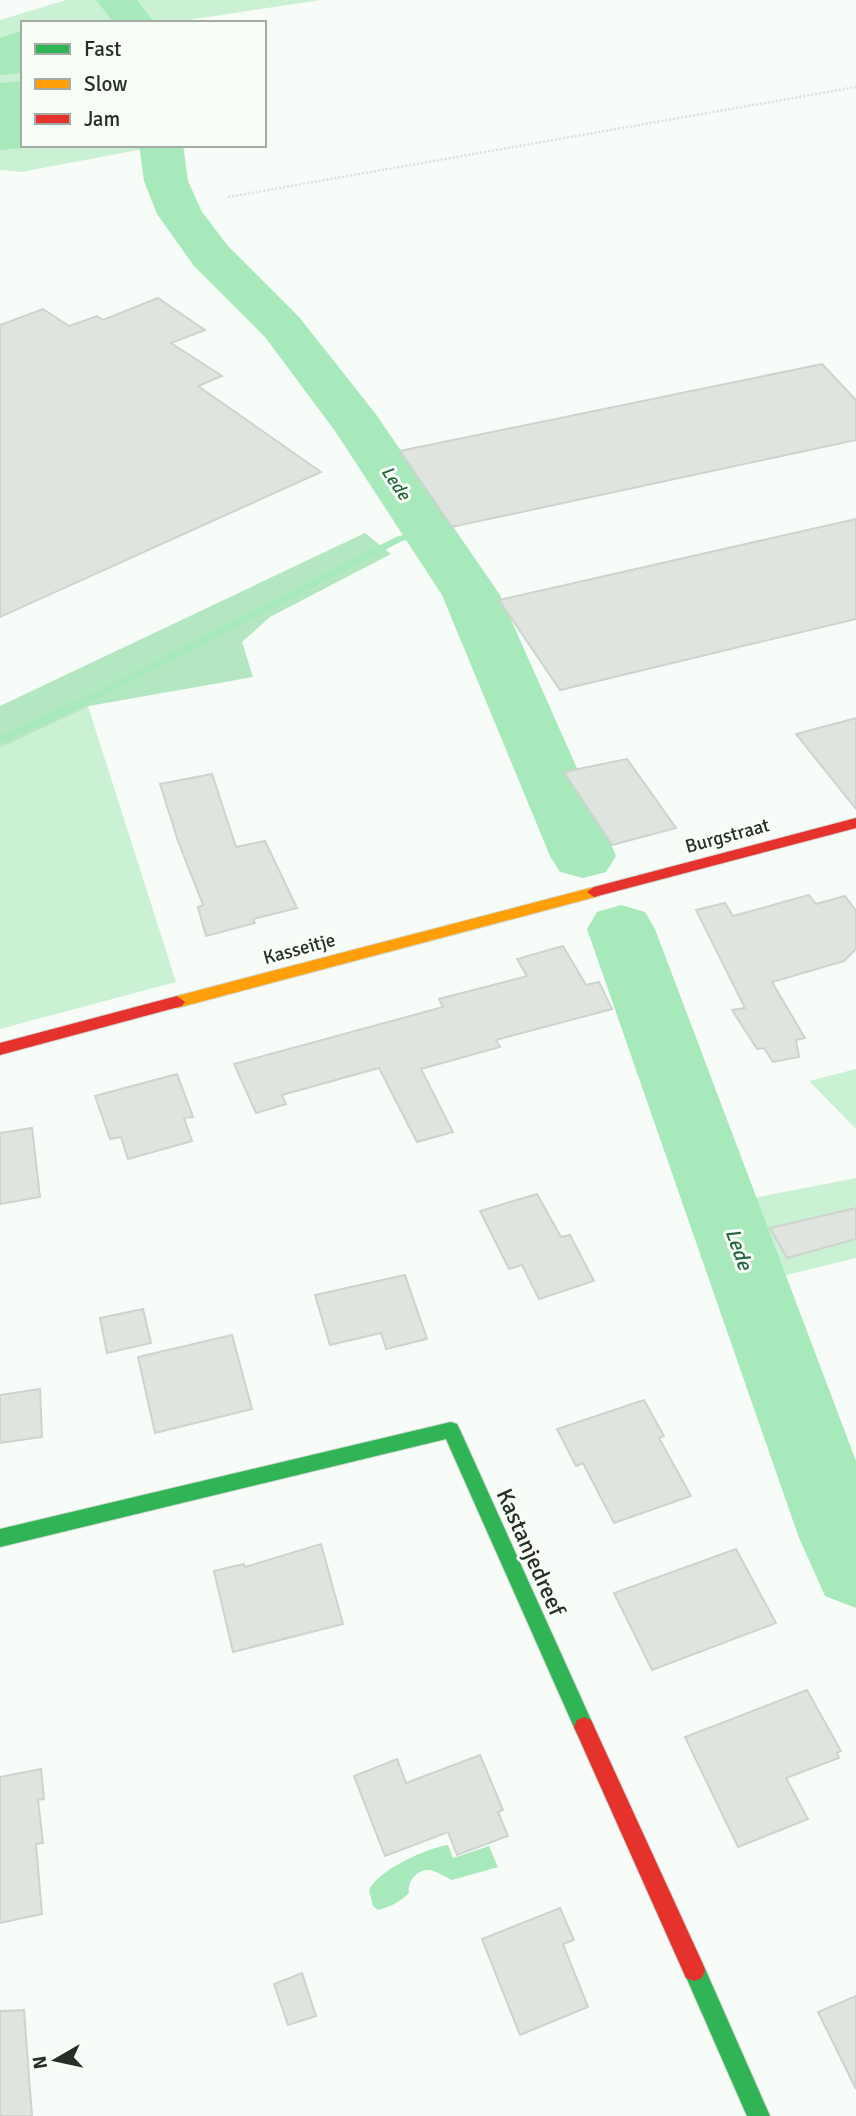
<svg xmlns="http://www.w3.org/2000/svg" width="856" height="2116" font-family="Signika,sans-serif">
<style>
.green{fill:#cbf1d4}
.forest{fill:#b2e7c2}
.water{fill:#a7e9ba}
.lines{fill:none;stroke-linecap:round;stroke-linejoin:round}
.stream{fill:#a7e9ba;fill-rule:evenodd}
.river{fill:#a7e9ba;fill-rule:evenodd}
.building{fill:#dfe4df;stroke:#cdd3ce;stroke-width:2}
.fast-casing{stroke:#d2d8d3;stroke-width:2}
.slow-casing{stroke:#d2d8d3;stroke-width:2}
.jam-casing{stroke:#d2d8d3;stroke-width:2}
.path{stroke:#dddfde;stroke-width:2.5;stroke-dasharray:2 2;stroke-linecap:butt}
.fast{fill:#30b455;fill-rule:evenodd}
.slow{fill:#ff9f0a;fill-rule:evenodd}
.jam{fill:#e5322d;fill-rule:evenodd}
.labels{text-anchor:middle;stroke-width:6;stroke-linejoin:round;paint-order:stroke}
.far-water-label{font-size:18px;font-style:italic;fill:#24653b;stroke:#f6fef7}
.street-label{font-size:19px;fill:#262e28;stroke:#f6fef7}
.water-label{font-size:21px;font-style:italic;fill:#24653b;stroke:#f6fef7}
.near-street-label{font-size:23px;fill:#262e28;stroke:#f6fef7}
</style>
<rect width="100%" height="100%" fill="#f8fcf8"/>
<g class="green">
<polygon points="66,0 104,0 121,23 23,23 23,145 149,145 149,148 21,172 0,170 0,20"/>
<polygon points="128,0 321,0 168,23 146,23"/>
<polygon points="88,706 176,982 0,1029 0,748"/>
<polygon points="856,1069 856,1129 809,1081"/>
<polygon points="856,1178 856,1258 766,1280 737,1201"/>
</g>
<polygon class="forest" points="365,533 391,554 270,617 242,642 253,677 89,706 0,748 0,706"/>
<g class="water">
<polygon points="23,30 23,73 0,75 0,38"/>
<polygon points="23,81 23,145 58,145 0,150 0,83"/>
<path d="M448,1845L453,1858L489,1846L498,1867L452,1880C445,1877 436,1871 430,1870C417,1869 407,1881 409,1893C400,1902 390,1907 378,1910L373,1906L369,1890C378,1870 427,1848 448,1845Z"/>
</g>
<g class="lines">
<polygon class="stream" points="428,528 433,531 431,533 402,541 104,696 0,743 0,736 96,692 396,537"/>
<g class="river">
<polygon points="96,0 137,0 155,23 114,23"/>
<polygon points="139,145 183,145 188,181 202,212 228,246 299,317 375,413 500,595 616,856 606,872 583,878 560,872 550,856 442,595 335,431 265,337 194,266 157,214 144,181"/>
<polygon points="621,905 645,912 655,929 856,1461 856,1608 825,1596 799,1538 587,929 597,912"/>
</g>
</g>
<g class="building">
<polygon points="158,298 205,330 171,343 222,376 198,386 321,472 0,617 0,325 43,309 69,326 97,316 103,320"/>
<polygon points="822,364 856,400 856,440 452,527 400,451"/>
<polygon points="856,519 856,619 560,690 499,600"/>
<polygon points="856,718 856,809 796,734"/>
<polygon points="627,759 676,828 612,845 564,772"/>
<polygon points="212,774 236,847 265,841 297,908 253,919 255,923 206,936 198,907 203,905 178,841 160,784"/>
<polygon points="809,895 816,904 845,896 856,911 856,949 844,961 772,982 805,1038 796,1040 799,1057 773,1062 764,1048 757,1049 732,1010 745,1008 696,910 725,903 733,916"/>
<polygon points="563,946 586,985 599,982 612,1009 496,1040 500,1047 421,1069 453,1132 417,1142 379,1068 282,1095 286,1104 256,1113 234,1064 443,1007 439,999 527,976 517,959"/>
<polygon points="177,1074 193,1117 184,1118 192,1141 128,1159 121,1137 110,1139 95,1096"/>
<polygon points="32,1128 40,1197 0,1204 0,1133"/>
<polygon points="537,1194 561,1237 570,1235 594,1281 539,1299 522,1265 509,1269 480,1211"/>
<polygon points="856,1208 856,1239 787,1258 770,1228"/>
<polygon points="405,1275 427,1339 386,1349 381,1333 330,1345 315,1295"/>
<polygon points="143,1309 151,1343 107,1353 100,1318"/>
<polygon points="232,1335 252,1409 155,1433 138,1357"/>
<polygon points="40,1389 42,1437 0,1443 0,1395"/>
<polygon points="644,1400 664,1436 659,1438 691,1496 614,1523 583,1463 576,1466 557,1429"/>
<polygon points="321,1544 343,1624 233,1652 214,1571 244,1564 245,1567"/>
<polygon points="736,1549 776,1623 652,1670 614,1593"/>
<polygon points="807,1690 841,1751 837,1753 839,1758 786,1778 808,1819 738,1847 685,1737"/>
<polygon points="480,1755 503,1810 498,1812 508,1836 457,1855 448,1832 385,1856 354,1776 397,1759 406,1783"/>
<polygon points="41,1769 44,1799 38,1800 43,1843 36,1844 42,1914 0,1923 0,1777"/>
<polygon points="560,1908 574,1940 563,1944 588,2007 520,2035 482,1939"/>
<polygon points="302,1973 316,2016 288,2025 274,1984"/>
<polygon points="856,1996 856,2089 818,2012"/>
<polygon points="24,2010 32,2116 0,2116 0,2011"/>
</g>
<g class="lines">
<defs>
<g id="fast">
<polygon points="451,1422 457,1424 460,1430 591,1720 594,1727 591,1734 584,1737 577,1734 446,1439 0,1547 0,1529"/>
<polygon points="694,1959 702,1962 770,2116 747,2116 683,1970 686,1962"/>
</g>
<polygon id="slow" points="594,887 601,892 599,896 177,1008 169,1002 177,996"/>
<g id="jam">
<polygon points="856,818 856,828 594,897 587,892 594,887"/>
<polygon points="177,996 185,1002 182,1006 0,1055 0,1043"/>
<polygon points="584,1717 591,1720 702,1962 705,1970 702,1978 694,1981 686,1978 574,1727 577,1720"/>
</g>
</defs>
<use href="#fast" class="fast-casing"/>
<use href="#slow" class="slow-casing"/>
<use href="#jam" class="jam-casing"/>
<polyline class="path" points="228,197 856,87"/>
<use href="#fast" class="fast"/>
<use href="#slow" class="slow"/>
<use href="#jam" class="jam"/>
</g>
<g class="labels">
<g class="far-water-label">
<text transform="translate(396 483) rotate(56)" y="6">Lede</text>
</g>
<g class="street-label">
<text transform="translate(727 835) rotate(-15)" y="7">Burgstraat</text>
<text transform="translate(299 948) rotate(-15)" y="7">Kasseitje</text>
</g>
<g class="water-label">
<text transform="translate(739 1249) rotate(70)" y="7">Lede</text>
</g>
<g class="near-street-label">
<text transform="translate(531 1552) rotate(66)" y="8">Kastanjedreef</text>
</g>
</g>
<rect x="21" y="21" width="245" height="126" fill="#f6fef7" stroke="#a3aba4" stroke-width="2"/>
<rect x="35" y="44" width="35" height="10" fill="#30b455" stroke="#a3aba4" stroke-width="2"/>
<text x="84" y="56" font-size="21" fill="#262e28">Fast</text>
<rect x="35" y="79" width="35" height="10" fill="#ff9f0a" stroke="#a3aba4" stroke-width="2"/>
<text x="84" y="91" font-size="21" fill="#262e28">Slow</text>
<rect x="35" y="114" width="35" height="10" fill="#e5322d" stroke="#a3aba4" stroke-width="2"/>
<text x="84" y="126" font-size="21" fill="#262e28">Jam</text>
<g transform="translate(56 2060) rotate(261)" stroke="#f6fef7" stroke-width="5" paint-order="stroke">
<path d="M0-5L12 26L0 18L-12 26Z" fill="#262e28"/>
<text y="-10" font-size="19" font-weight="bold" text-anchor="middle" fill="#262e28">N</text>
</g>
</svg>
